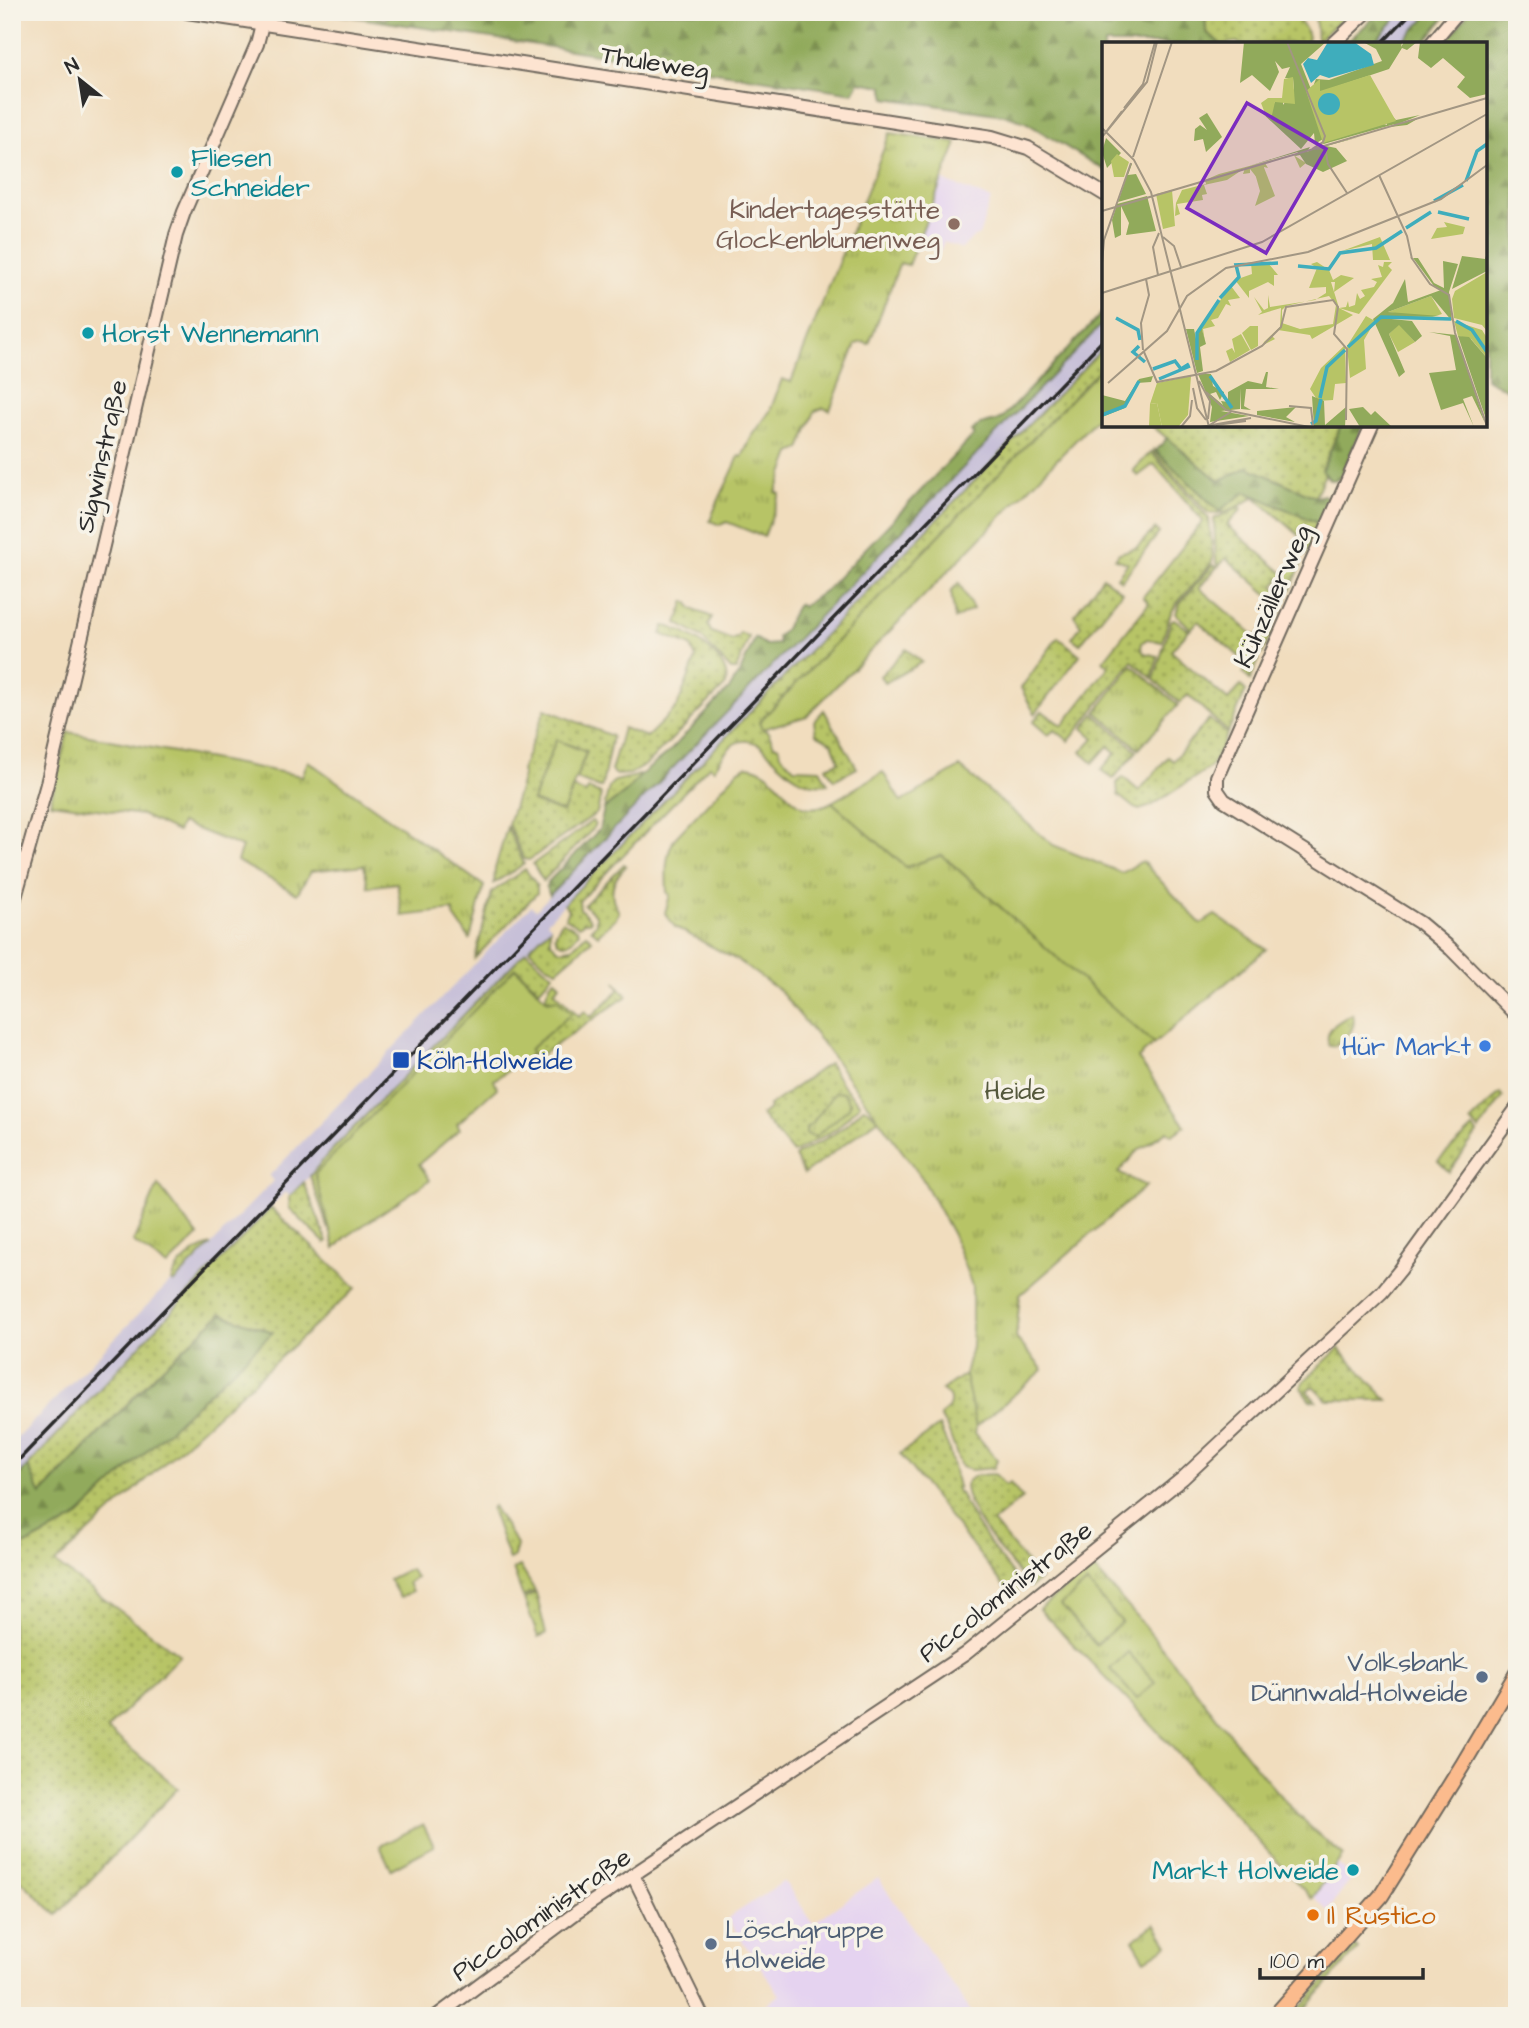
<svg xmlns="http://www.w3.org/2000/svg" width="1529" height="2028" font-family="'Architects Daughter',sans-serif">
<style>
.built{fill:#e5d3f0}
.railway{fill:#c7c0d8}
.grass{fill:url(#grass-dots);stroke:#717848;stroke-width:2}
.forest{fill:url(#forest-firs);stroke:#5e6a43;stroke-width:2}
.park{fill:url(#park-tufts);stroke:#717848;stroke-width:2}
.garden{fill:#b7c466;stroke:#717848;stroke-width:2}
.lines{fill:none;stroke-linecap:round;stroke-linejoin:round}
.secondary-casing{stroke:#70695e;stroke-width:16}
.primary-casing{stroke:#70695e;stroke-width:18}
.secondary{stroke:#fde4d1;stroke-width:12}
.primary{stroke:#fbbb8d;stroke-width:14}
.rail{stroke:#2b2b2b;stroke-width:3.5}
.culture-dot{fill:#0f9aa8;stroke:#f7f3e8;stroke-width:2.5}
.education-dot{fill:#8d6e63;stroke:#f7f3e8;stroke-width:2.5}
.shop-dot{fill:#3f7fe0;stroke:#f7f3e8;stroke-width:2.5}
.transit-dot{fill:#1a4fb4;stroke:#f7f3e8;stroke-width:2.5}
.service-dot{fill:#5c6f8a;stroke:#f7f3e8;stroke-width:2.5}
.food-dot{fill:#e8710a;stroke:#f7f3e8;stroke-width:2.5}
.labels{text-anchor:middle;stroke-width:7;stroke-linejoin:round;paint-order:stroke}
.street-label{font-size:26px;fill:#2b2b2b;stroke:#f7f3e8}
.culture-label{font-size:26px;fill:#0d838f;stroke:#f7f3e8;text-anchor:start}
.education-label{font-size:26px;fill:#785e54;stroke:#f7f3e8;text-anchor:end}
.shop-label{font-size:26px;fill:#366cbe;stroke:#f7f3e8;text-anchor:end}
.transit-label{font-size:26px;fill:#164399;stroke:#f7f3e8;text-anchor:start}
.park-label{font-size:26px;fill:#55593d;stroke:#f7f3e8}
.service-label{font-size:26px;fill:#4e5e75;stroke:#f7f3e8;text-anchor:end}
.food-label{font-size:26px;fill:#c56008;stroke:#f7f3e8;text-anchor:start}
.inset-river{fill:none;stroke:#3fadbc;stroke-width:3.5}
.inset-road{fill:none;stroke:#a29683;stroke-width:2}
.view{fill:#7b2cbf;fill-opacity:0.15;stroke:#7b2cbf;stroke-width:3.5}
.inset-edge{fill:none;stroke:#2b2b2b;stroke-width:3.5}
</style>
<defs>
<pattern id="grass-dots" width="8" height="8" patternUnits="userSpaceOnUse" patternTransform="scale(1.75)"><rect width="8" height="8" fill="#b7c466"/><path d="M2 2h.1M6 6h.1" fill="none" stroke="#959f54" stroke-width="1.8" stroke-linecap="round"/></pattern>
<pattern id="forest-firs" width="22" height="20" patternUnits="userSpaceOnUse" patternTransform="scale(1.75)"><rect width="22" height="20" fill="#91aa5b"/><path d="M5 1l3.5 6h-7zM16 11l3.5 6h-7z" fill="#778b4b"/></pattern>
<pattern id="park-tufts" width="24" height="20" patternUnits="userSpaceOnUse" patternTransform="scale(1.75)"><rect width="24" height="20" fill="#b7c466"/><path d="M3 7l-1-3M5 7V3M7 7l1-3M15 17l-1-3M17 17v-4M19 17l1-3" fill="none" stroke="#959f54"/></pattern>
</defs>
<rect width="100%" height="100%" fill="#f7f3e8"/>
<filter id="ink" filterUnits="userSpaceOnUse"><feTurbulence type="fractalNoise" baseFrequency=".0143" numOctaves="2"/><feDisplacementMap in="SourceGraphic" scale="14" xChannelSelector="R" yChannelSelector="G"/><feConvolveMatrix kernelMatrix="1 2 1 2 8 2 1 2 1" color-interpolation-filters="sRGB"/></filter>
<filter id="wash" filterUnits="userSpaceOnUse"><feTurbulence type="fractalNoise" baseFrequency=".00686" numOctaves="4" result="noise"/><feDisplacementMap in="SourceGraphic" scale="28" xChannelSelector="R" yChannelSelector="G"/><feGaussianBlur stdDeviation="1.57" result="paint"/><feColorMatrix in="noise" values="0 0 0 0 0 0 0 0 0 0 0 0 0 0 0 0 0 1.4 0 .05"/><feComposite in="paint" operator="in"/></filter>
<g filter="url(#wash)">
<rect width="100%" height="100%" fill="#f1ddbe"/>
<g class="built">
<polygon points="942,180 991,199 979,235 972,238 962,249 944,242 940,251 917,242"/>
<polygon points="1337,1864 1353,1876 1328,1911 1314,1896"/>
<polygon points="878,1878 974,2016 749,2016 780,1995 727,1919 784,1881 813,1923"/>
</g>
<g class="railway">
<polygon points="1402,12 1431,12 1400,44 1372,44"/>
<polygon points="1104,322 1104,347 547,922 551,926 312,1174 290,1196 285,1192 12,1482 12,1443 171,1281 174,1283 273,1181 269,1176 531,906 536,910"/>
</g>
<g class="grass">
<path d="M1205,12C1220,12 1278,9 1288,14C1300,20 1309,28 1308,43L1239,44L1238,42L1221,44L1206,32Z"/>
<polygon points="1315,12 1332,12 1342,19 1318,40 1317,40"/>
<path d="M1104,347V365L759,722L762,729L768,732L774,745L779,747L780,754L794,768L820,769L828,784C798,789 780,763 760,745C735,732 727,750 714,769L709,766L579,901L580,909L591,920L589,922H584L579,926L565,918L569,911L564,904Z"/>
<polygon points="1151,425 1341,425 1322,469 1325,474 1315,497 1248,467 1219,481"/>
<path d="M1154,449L1219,511L1246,491L1319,524L1306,555L1301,550L1307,542L1254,496C1245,505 1221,516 1208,513L1153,451Z"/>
<polygon points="1151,452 1209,519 1213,558 1211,564 1177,603 1170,615 1162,642 1147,639 1142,643 1141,648 1144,653 1158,656 1152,678 1132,661 1069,741 1055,730 1048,735 1033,722 1042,711 1062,726 1109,666 1103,661 1149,603 1143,597 1203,521 1154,464 1138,476 1133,471"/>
<polygon points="1240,507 1242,509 1227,525 1284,574 1296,561 1301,565 1291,589 1280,579 1274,586 1287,598 1278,618 1271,611 1276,602 1226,558 1219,566 1216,561 1214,519"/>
<polygon points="1155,529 1159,533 1121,581 1117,577 1128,563 1115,559 1119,553 1136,548"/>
<polygon points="1213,565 1217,567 1199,588 1256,637 1268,623 1274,628 1262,654 1252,644 1247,649 1259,660 1250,680 1243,673 1248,664 1198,621 1191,629 1176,614 1179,604"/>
<polygon points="1103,577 1122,592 1080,644 1072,638 1081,626 1074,615"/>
<polygon points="685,601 689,603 692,609 712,617 708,625 711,632 732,640 738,637 740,633 749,637 736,670 731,670 701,637 677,623"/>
<polygon points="1174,619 1189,630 1171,651 1228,700 1241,686 1246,691 1228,732 1188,695 1180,703 1154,680 1171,621"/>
<path d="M664,626C686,629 732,658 726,685L647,764L630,774L617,775L611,771L623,728L647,737L677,707L696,658L691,646L661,634Z"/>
<polygon points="1058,637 1080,655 1035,714 1021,688"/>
<polygon points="545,709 612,736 602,786 600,788 576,779 587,751 556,740 532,801 563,813 573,788 586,793 588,789 601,794 597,813 529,860 524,859 508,824 523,776 521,771"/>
<polygon points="824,710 857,768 834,780 826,767 839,762 832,743 816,734 814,721"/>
<polygon points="1094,714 1137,751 1113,779 1101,770 1116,753 1108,746 1093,763 1081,752 1094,738 1083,728"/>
<polygon points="1209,719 1227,734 1217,757 1209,768 1151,806 1139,810 1134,808 1118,795 1117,783 1123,777 1139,791 1168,757 1173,761"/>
<path d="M642,774L627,791L604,809C611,771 610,786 642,774Z"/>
<polygon points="592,821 595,824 592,830 543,881 533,864"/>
<polygon points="507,827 524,864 494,883 495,869"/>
<path d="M624,864L626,866C612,880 607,894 619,912L616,918L598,935L591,929L596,924V915L584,905Z"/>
<polygon points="525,869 537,885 537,893 475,958 492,892"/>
<path d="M562,921L578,930L579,932C573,939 568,948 558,942L555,935Z"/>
<polygon points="550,928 550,941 560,950 572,948 586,934 592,940 557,970 546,965 529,949"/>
<polygon points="526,951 544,968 553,974 539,990 516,968 330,1206 329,1230 310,1176 327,1155"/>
<polygon points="555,979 560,985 554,991 579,1016 585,1011 591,1017 620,989 615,982 627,996 535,1059 529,1050 571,1013 545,997 550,984"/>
<polygon points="829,1063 843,1086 860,1104 859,1106 836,1129 793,1153 761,1115 770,1108 769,1106"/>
<polygon points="1500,1093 1503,1097 1479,1130 1471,1121"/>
<path d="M864,1107L879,1119L804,1174L795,1157L797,1154C829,1137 838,1135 864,1107Z"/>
<polygon points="1473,1128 1477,1133 1449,1172 1438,1161"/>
<polygon points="304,1182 327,1241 325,1243 289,1208 290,1196"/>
<polygon points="271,1208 356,1288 55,1563 180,1655 107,1729 178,1788 57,1915 12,1872 12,1552 75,1519 272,1332 221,1314 159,1371 40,1495 28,1466 186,1296"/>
<path d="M211,1245L173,1283L171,1281C176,1264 194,1250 211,1245Z"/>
<polygon points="1339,1348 1339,1349 1388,1400 1327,1400 1313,1386 1307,1391 1316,1401 1310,1400 1301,1388 1303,1382"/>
<path d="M965,1374L976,1427L975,1433L997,1460L994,1468L971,1470L961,1467L948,1430L940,1416C951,1409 955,1398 942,1390Z"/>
<path d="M939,1426L948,1446L958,1487L956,1488L958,1493H960C975,1528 1000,1557 1023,1587L1012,1596L900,1454Z"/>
<path d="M995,1474L1005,1486L1010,1483L1022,1498L993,1522L1040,1579L1030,1587C1011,1562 966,1516 965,1485C971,1473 984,1475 995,1474Z"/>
<polygon points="493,1506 517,1545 514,1557 509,1560 491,1509"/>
<polygon points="520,1566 535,1591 523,1597 513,1569"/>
<polygon points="536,1593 546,1634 538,1637 524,1599"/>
<polygon points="1355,1946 1358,1949 1298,2016 1292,2016"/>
</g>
<g class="forest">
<polygon points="320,12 373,12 377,17 385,19 393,12 1205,12 1206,32 1221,44 1104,44 1104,170 1025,122 1004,115 886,98 883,86 859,82 853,93"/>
<polygon points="1380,12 1402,12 1372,44 1345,44"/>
<polygon points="1431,12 1449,12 1423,44 1400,44"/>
<polygon points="1469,12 1517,12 1517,395 1485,379 1485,44 1445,44"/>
<path d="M1104,311V322L550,895L546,888L547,883L599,830L604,809L627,791L642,774L669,752L730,688L741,670L755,638L766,645L779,644L777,637C789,629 789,614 799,604L802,607L827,589L974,435L971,431L980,425L996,421L1003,417Z"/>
<polygon points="1341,425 1363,425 1339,480 1330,480 1322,470"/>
<polygon points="1167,438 1219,481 1248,467 1315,497 1324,495 1330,500 1320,524 1246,492 1219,511 1156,451"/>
<polygon points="221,1314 273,1332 75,1519 12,1552 12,1482 28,1466 41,1495 159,1371"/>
</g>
<g class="park">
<path d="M890,133L957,143L908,265L900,263L869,344L862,342L856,344L830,410L823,408L815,411L800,449L791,453L776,492L780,494L764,537L727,522L720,525L710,521C718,498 730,479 739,456L742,457L751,438L770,411L782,379L791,382Z"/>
<polygon points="959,583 973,609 955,619 951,591"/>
<polygon points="906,649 922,662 885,683 880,676"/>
<polygon points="1132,665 1178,705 1139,749 1096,712"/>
<polygon points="68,732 302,776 308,761 484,886 470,939 454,916 453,910 402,916 397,883 368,887 364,865 311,871 297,894 237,861 242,847 181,823 177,832 142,815 50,803"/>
<path d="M747,766C785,769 788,826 832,802L906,867L942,855L1154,1044L1138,1058L1185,1126L1172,1135L1167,1131L1135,1153L1118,1173L1146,1186L1020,1295L1016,1338L1043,1370L976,1427L965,1374L972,1347V1286L953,1235L922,1178L820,1040L780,991L737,960L675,927L665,913L670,895L667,892C666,872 665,855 675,838L739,770Z"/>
<path d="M1352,1014C1359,1029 1345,1037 1335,1046H1329C1323,1028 1338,1022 1352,1014Z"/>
<polygon points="835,1092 845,1093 850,1104 849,1108 815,1137 806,1134 806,1128 812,1124"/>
<polygon points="158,1185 198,1236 167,1266 133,1242"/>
<path d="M1092,1567C1139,1616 1179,1669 1221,1723C1259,1771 1294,1818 1343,1855L1312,1899L1146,1719L1039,1609Z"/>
<polygon points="407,1570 410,1570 416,1578 408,1583 412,1591 400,1598 389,1579"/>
<polygon points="1155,1924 1168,1945 1145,1960 1133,1940"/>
</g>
<g class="garden">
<polygon points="1104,365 1104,411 807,716 762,729 759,722"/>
<polygon points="556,740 586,752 563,812 533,801"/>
<polygon points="960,767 1053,845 1122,873 1142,861 1201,924 1215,915 1266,949 1154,1044 942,855 906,867 832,802 883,772 901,802"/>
<polygon points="515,968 548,1001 557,999 572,1013 529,1050 532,1054 494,1080 497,1088 457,1124 460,1129 419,1164 430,1180 346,1237 335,1249 315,1174"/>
<polygon points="1087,1583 1122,1622 1096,1645 1061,1605"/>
<polygon points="1128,1652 1155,1682 1137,1699 1110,1669"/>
<polygon points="423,1824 434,1846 391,1869 380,1846"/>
</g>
</g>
<g filter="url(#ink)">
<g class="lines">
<defs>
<g id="secondary">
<polyline points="187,12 992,137 1028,148 1104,194"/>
<polyline points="1333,44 1367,12"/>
<polyline points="1431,44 1458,12"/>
<polyline points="1372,425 1217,777 1217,790 1224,800 1420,923 1451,949 1517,1016"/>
<polyline points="12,908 47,784 176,235 184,212 257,44 262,24"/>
<polyline points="633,1875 702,2016"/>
<polyline points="437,2016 577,1912 965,1654 1183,1478 1382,1292 1400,1270 1517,1108"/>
</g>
<polyline id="primary" points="1275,2016 1381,1896 1462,1766 1517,1673"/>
</defs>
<use href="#secondary" class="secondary-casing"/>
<use href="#primary" class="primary-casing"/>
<use href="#secondary" class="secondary"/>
<use href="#primary" class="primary"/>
<g class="rail">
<polyline points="1381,44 1412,12"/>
<polyline points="12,1467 1104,339"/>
</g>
</g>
</g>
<g class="culture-dot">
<circle cx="177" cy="172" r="7"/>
<circle cx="88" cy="333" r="7"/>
<circle cx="1353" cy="1870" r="7"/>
</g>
<circle class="education-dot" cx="954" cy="224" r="7"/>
<circle class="shop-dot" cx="1485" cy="1046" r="7"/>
<rect class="transit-dot" x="392" y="1051" width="18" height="18" rx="3.5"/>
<g class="service-dot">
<circle cx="1482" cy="1677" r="7"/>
<circle cx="711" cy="1944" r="7"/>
</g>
<circle class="food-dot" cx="1313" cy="1915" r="7"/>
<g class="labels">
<g class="street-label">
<text transform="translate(655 62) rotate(9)" y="9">Thuleweg</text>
<text transform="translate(101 456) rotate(-77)" y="9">Sigwinstraße</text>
<text transform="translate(1272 596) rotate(-66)" y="9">Kühzällerweg</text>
<text transform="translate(1005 1591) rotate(-38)" y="9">Piccoloministraße</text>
<text transform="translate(541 1914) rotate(-35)" y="9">Piccoloministraße</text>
</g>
<g class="culture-label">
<text x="191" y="166">Fliesen<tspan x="191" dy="30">Schneider</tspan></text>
<text x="102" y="342">Horst Wennemann</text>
<text x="1339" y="1879" text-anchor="end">Markt Holweide</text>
</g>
<g class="education-label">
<text x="940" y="218">Kindertagesstätte<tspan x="940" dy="30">Glockenblumenweg</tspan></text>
</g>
<g class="shop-label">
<text x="1471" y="1055">Hür Markt</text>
</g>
<g class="transit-label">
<text x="417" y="1069">Köln-Holweide</text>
</g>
<g class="park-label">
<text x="1015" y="1099">Heide</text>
</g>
<g class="service-label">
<text x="1468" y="1671">Volksbank<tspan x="1468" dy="30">Dünnwald-Holweide</tspan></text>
<text x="725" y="1938" text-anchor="start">Löschgruppe<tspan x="725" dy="30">Holweide</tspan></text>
</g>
<g class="food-label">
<text x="1327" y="1924">Il Rustico</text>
</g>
</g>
<g transform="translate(1102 42)">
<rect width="385" height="385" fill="#f1ddbe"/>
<path d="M197,111L193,114L204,121L198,126L192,113L163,121L166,126L162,125L156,137L148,127V131L141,132L143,126L125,138L102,143L105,152L100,153L101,158L75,162L78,172L73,174L74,161L80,148L104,142L103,138L117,132ZM278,195L288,218H271L270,202L240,209ZM215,220L227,228L231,238L239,233L252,236L232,250L233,240H229L237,266L251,273L210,297L208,293L176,288L170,294L173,297L161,303L162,300L178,285L179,266L156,273L160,270L152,255L162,268L166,266V253L168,265L213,258L224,251V245L207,246L215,226L209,222ZM227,254L234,263L231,282L198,287L180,281V268L184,264ZM149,221L167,222L176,233H172V244L166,240L147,249V256L133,238L150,232ZM129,244L138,256L126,258L129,264L124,262L116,276L109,278L113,284L101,287L103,300L99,284ZM329,254L340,272L327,276L286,270ZM264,274L273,279L262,298L264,327L248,336L245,304ZM352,279L380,288L385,296V316L369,297L356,294ZM297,282L313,300L296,310L287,292ZM243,303L244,341L233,342L231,358L216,359L208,347L219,326Z" fill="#b7c466" fill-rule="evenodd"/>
<path d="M142,0H224L199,22L214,60L285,83L281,65L294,78L318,73L296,82L317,76L305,83L288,85L293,82L211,105L222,101L220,89L221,97L213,102L212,91L199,107L159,70L164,74L173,60L181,59V63L192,47L191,36H183L188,25L180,27L173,19L177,30L168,49L150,33L138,41ZM261,0H300L299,5L302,0H315L305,8L300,6L287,27L218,50L212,42L214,37L227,38L280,19L274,7ZM318,0H385V52L368,56L355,45L363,35L341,16L329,26L316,16ZM105,71L120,95L104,110L101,97L92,99L93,87L98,83L105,88L97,76ZM258,95L224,104L234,106L245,119L221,130L204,122L198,113L193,114L196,110L147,124L208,105L205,110L212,106ZM4,96L19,111L5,126L0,110ZM29,121L30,122L26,133L34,132L44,152L16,160ZM45,154L54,189L24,193L27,181L19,164V193L13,196L10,178L15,162ZM385,211V229L350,247L360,214L383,217ZM311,216H316L332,241L342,246L341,219L356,222L347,250L350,279L329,254L286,270L338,274L279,276L310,279L320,294L313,300L297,283L287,292L303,330L297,335L271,277L291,261L303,237L306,260L339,248L332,244ZM99,284L104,302L98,305L101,329L95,331L84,287H92L94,297ZM327,290L354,293L383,381L370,354L361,357L372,385L361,361L339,368L327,331L354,328L348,294ZM356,294L367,295L385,316V380ZM164,330H166L164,345L177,347H144L142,364L149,368L139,367V346L138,367L119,369L147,374L108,380L110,365L96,332H109L111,344L122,350V357L120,354L118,358L114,350L108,352L121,363L119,359L126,360V350L146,339L160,342ZM51,334L49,340L35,341L23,366L0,375V353L23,359L37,337ZM210,354L222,359L223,383L244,365L243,385H212ZM194,365L184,375L193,380L155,373V369ZM261,365L269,373L273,369L290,385H258L247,367Z" fill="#91aa5b"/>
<path d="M385,230V289L380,283L352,276L350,257L353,249Z" fill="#b7c466"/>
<path d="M268,33L294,79L221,101L204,49L218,37V49ZM161,123L173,154L153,164L158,149L152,128ZM282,220H290L286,224L290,228L257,272L237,266L244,265L246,259L247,265L253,263L255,251L258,257L263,254L259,248L272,245L275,240L269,237L280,235L276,223L281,225ZM89,334L86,373L76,385H60L55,361L48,362L55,341Z" fill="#b7c466"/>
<path d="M191,35L193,62L173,60L170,73L164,74L159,61L166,56H180L182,37ZM15,112L27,120L22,135H12L9,119ZM70,148L73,184L61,187L54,152ZM342,180L363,185L361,192L329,197L335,186L345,185ZM148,284H156V304L149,308L140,291ZM139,292L148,308L128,320L124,309L130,306L133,311L130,297ZM55,361L60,385H47L48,362Z" fill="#b7c466"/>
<path d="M226,0H252L269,12L272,23L227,36L218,33L209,41L201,22L206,16L215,18ZM216 62a11 11 0 1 1 22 0a11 11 0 1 1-22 0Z" fill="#3fadbc"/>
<path class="inset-river" d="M364,139L375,109L385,102M332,159L361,143M336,170L367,177M304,186L329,170M196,224L227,227L238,211L274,206L300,189M118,256L137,235L134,223L176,221M14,276L36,288L38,298M354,279L370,288L385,310M37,304L31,310L43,320M246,305L279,275L349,277M95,318V291L117,258M51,327L73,319L79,327L87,322M108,334L130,366M57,337L88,324M218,356L225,325L243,308M0,373L23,364L37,339M209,382L214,379L219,357"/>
<path class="inset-road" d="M185,0L223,94L221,100L210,107L223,106L226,122L245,151M22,66L41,42L53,0M0,86L32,118L49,150L107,385M0,95L45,40L55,0M0,95L20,69M31,115L70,0M277,133L305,194L310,217M0,169L385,56M61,195L72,204L79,225M309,215L328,242L347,253L353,291L385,384M0,221L2,198L29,121M56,233L51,205L57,191M0,251L160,200L385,72M41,308L39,281L47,253L44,237M42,310L55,340L114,329L160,304L179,285L184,265L231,258L236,265L232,292L245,307L244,378M97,339L108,359L106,377M6,341L65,289L85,254L124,226L206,210L339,157L385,123M91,346L95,366L104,378M104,350L124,368L207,385M187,364L209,366L211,383M114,383L144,379M106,384L129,370M79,385L88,374L90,358M99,385L149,376"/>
<path class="view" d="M145,61L224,107L164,211L85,166Z"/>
<rect width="385" height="385" class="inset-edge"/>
</g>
<rect width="1529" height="2028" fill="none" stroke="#f7f3e8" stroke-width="42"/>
<g transform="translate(80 80) rotate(330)" stroke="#f7f3e8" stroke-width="5" paint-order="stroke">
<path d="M0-5L12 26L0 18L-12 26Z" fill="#2b2b2b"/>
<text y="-10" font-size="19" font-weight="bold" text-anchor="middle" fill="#2b2b2b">N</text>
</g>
<path d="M1260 1968v10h163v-10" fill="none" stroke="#2b2b2b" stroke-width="3.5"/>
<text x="1270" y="1968" font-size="21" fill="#2b2b2b" stroke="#f7f3e8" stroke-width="5" paint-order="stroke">100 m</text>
</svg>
